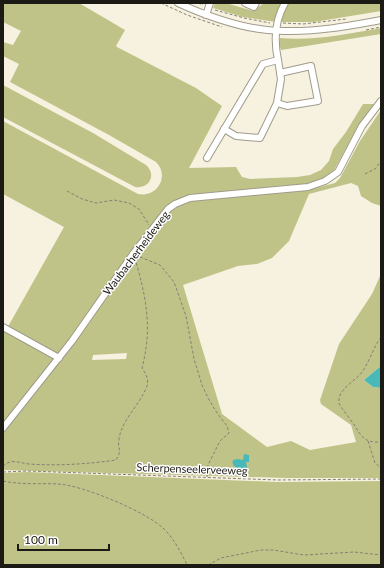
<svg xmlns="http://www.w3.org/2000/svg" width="384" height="568" font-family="Lato,sans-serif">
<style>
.green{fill:#c0c387;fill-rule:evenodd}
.water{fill:#48b8b9}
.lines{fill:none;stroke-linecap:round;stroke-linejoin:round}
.minor-casing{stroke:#a09b8b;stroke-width:8}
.path{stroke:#848075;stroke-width:1;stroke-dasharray:3 2;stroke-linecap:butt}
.minor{stroke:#fff;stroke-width:6}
.labels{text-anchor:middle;stroke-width:3;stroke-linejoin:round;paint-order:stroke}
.street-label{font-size:11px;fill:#1c1a14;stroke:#fff}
</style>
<rect width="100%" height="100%" fill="#f7f1e0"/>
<g class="green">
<path d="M3,3H79L125,30L116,46L117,47L196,88L222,106L189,168L236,167L242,177L250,179L297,177L310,175L321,170L329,161L333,149L346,132L363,104H374L360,123L332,174L315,183L308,184L305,191L335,183L340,178L360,141L381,110V206L372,203L361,196L358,186L351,183L309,194L289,241L272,258L257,264L238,266L183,285L222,414L267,447L291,441L310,450L356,442L351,425L321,404L320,400L339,344L372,294L381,274V366L364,380L373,387L381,388V478H286L3,470V331L5,332L64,227L3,194V121L138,194C157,198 170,176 156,162L109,135L10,82L19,64L3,56V42L13,45L21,31L3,22ZM127,353L126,359L92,360L93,355Z"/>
<polygon points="215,3 226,3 253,11 264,3 283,3 276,22 243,17 213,8"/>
<polygon points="287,3 381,3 381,11 314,22 282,22 281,18"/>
<path d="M381,28V34L281,50L279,43L280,38C313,41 348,34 381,28Z"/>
<path d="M3,85L93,133L146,165C157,175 149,189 135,187L3,117Z"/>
<polygon points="27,472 277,482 381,481 381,565 3,565 3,473"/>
</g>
<g class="water">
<polygon points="381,366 381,388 373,387 364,380"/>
<path d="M244,454L249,455V462H246L247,468L241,472C237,468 231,466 233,460L238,459L243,460Z"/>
</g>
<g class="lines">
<defs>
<g id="minor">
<path d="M178,3C211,18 248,31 284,31C317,32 349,26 381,20"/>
<polyline points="245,3 254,7 256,3"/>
<polyline points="206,15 210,3"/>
<polyline points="277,103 287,106 318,101 311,66 280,73"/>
<polyline points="224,129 236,136 260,138 277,103 281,79 278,60"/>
<path d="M207,158L263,64L278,60C274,41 275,20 285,3"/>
<polyline points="3,327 59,358"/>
<polyline points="3,428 72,341 133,254 168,209 175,204 190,198 308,187 325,181 338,172 362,126 381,101"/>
</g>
</defs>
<use href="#minor" class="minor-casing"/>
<g class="path">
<polyline points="161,3 187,15 222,27"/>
<polyline points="198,3 203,5"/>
<polyline points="215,10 244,18 270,23"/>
<polyline points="283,23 303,24 346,19"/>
<polyline points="366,30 381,27"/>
<polyline points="365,174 375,169 381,161"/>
<polyline points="67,191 82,199 96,203 114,200 129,203 139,209 149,225"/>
<polyline points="140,257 160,265 174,282 186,316 194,359 202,385 208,398 217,413 227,426 229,433 220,441 208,465 207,477"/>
<path d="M381,337C373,348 370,361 362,372C356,381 337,389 339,403C340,407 352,421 355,426C362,438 366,443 381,442"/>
<polyline points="368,441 375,463 381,468"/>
<path d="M3,466C12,458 19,463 29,464C58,466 88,464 116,460C123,449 117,449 119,439C122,419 140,405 147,386C149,379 146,374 142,368C152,330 147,300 136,262"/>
<polyline points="3,472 28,471 278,480 381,479"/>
<path d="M3,481C21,485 40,483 58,484C82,485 147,512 164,529C174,539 181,552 187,565"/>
<polyline points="208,565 221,558 261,550 273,550 304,555 354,552 381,555"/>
</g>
<use href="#minor" class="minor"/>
</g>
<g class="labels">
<g class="street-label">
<text transform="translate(136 253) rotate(-53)" y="4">Waubacherheideweg</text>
<text transform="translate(192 469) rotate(2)" y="4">Scherpenseelerveeweg</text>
</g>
</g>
<rect width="384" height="568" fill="none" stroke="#1c1a14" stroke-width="8"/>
<path d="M18 544v6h91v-6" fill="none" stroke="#1c1a14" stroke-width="2"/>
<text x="24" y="544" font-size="12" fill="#1c1a14" stroke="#ffffff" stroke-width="3" paint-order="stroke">100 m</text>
</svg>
